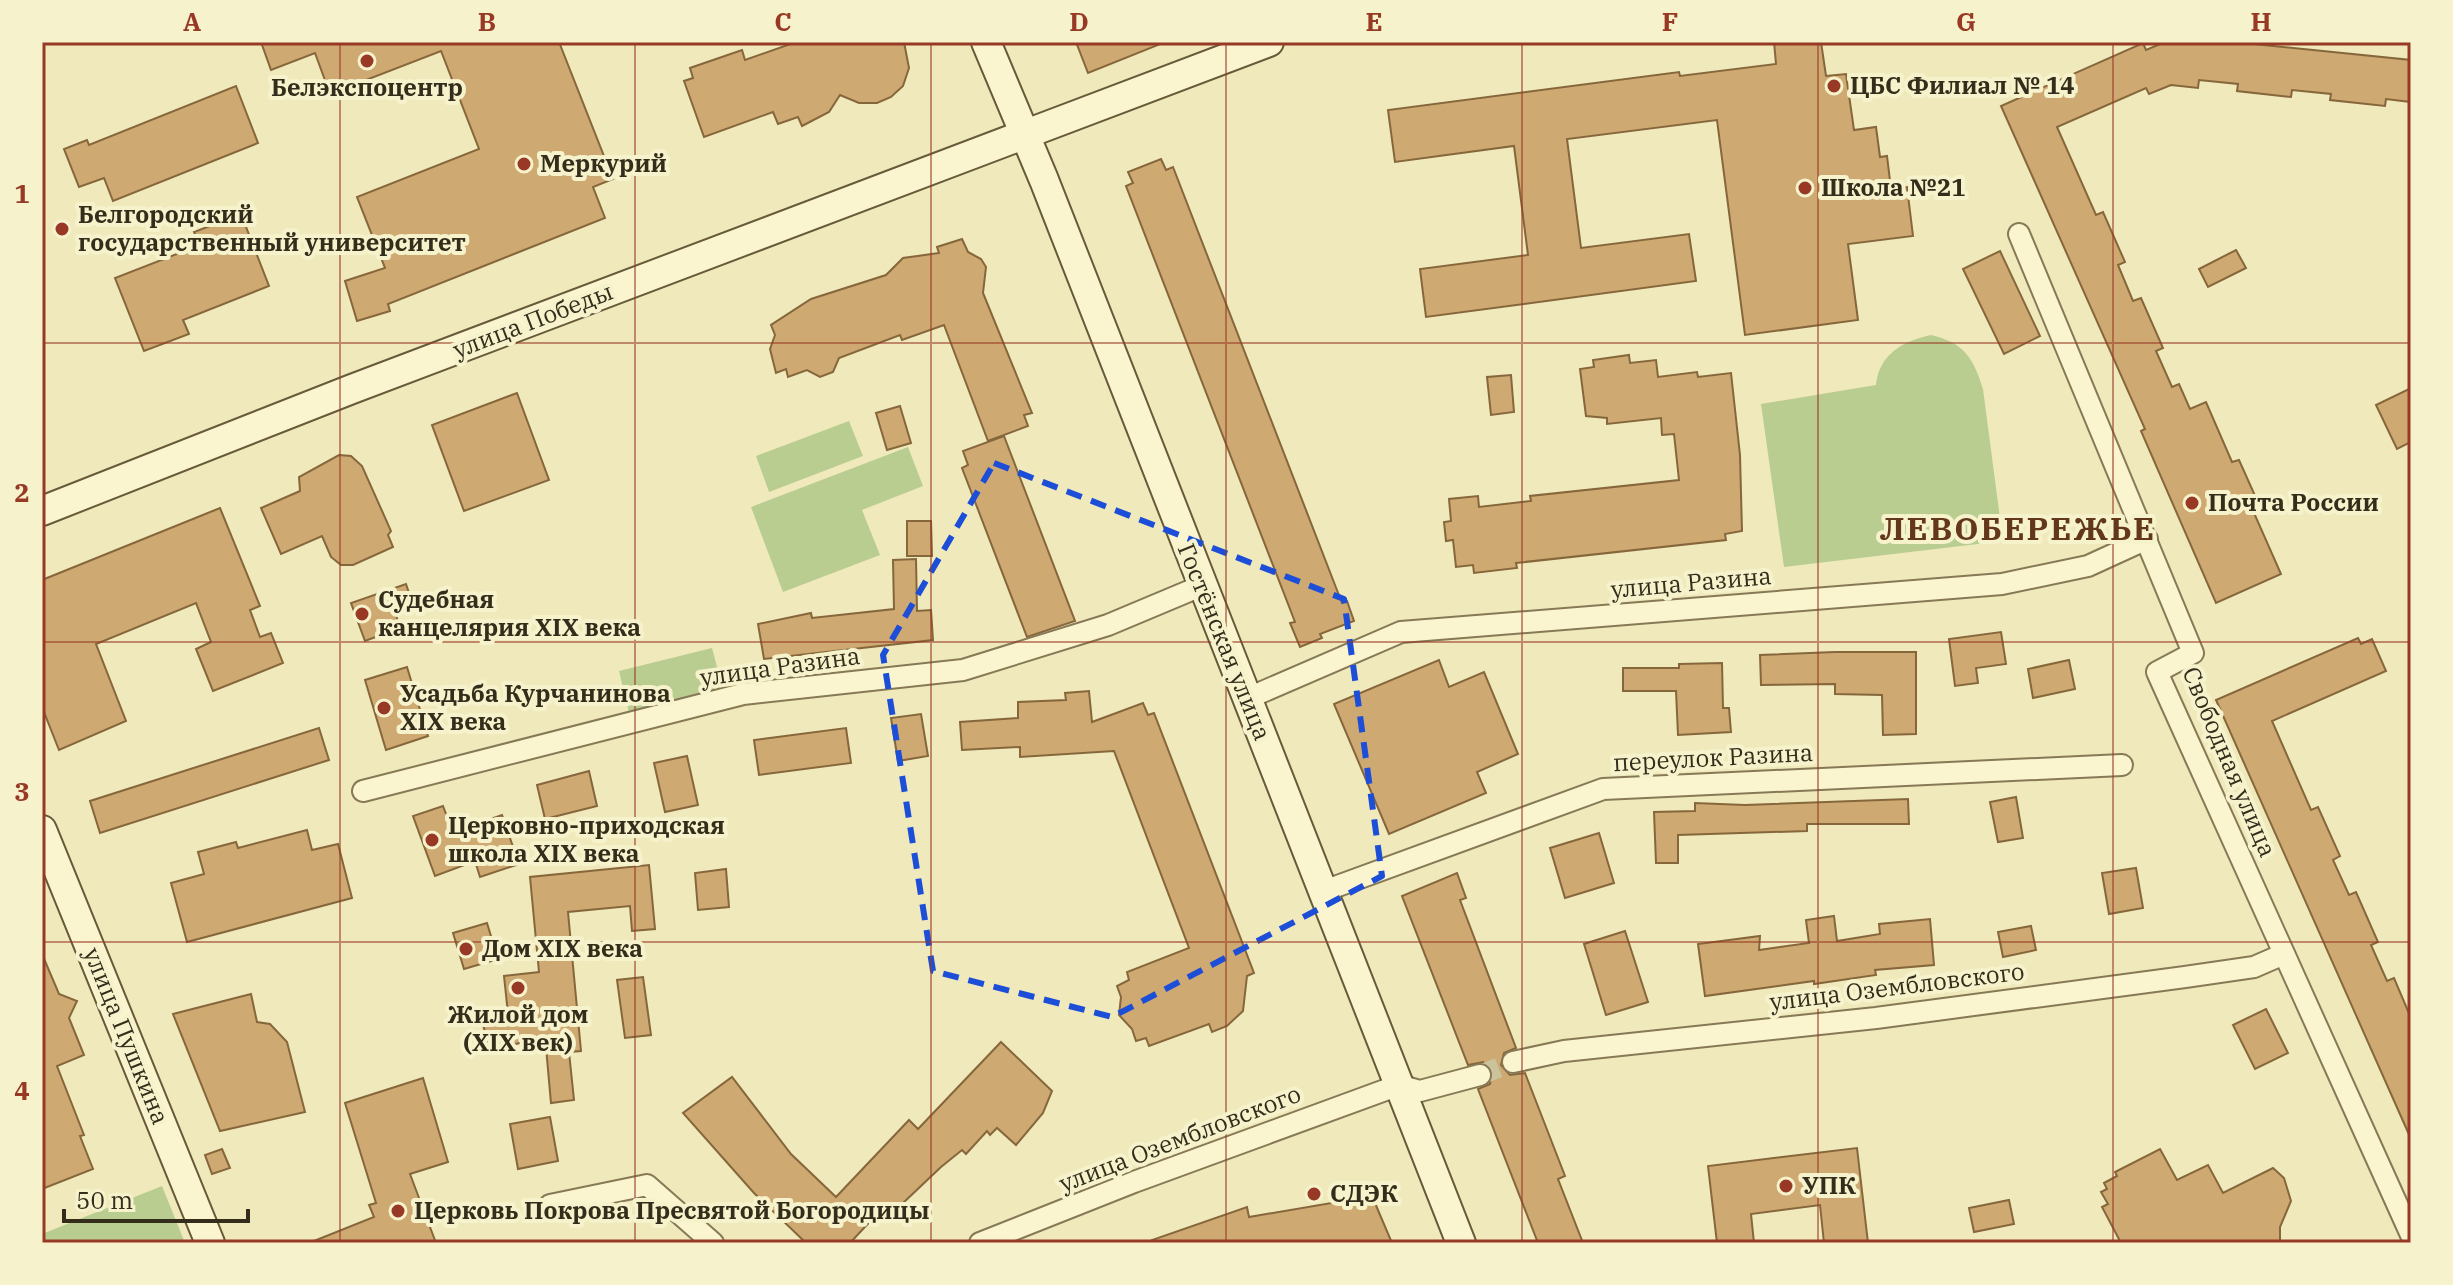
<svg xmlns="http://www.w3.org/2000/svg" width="2453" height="1285" font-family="'IBM Plex Serif',serif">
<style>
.green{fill:#bacd91}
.building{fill:#cea971;stroke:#86673b;stroke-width:2}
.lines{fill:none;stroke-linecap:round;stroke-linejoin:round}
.street-tunnel{stroke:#cac39c;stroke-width:20;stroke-dasharray:20 10;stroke-linecap:butt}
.street-casing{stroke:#877955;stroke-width:24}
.secondary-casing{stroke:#685a39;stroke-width:32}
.street{stroke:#faf5cf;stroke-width:20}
.secondary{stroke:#faf5cf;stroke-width:28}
.marked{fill:none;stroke:#1d4ed8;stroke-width:6;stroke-dasharray:16 10;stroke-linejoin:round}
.grid{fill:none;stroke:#973924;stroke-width:2;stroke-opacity:0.55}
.poi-dot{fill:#973924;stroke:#f6f2cc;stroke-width:3}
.labels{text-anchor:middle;stroke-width:8;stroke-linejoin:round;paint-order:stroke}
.poi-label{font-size:24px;font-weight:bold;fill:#352d1b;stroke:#f6f2cc;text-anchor:start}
.street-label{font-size:24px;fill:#352d1b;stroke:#f6f2cc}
.district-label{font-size:32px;font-weight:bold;letter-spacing:2px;fill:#633719;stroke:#f6f2cc}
.neatline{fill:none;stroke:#973924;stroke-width:3}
.grid-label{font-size:26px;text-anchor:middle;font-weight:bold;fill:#973924}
</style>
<rect width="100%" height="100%" fill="#efe9bc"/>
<g class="green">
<path d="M1931,335C1964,343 1973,357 1983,389L2003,541L1784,567L1761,404L1876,385C1879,355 1902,341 1931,335Z"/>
<polygon points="849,421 863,456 769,492 756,456"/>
<polygon points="908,447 923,486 862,510 880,555 783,592 751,507"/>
<polygon points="712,648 724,693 630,717 619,671"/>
<polygon points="162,1186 185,1243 42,1243 42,1234"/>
</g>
<g class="building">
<polygon points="261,42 559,42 613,179 593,187 605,218 388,304 390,311 357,321 345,281 385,268 357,197 479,149 441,51 330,94 315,53 271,70"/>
<polygon points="796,42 904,42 909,68 903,86 891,97 877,103 859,103 840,95 829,112 802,126 798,117 778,124 773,112 704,137 684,81 693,78 690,68 742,50 745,60"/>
<polygon points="1076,42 1162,42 1163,43 1088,73"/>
<polygon points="1774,42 1821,42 1826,76 1846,74 1854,130 1876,127 1880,157 1887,156 1891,189 1907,187 1913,236 1848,244 1858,320 1745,335 1717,120 1567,139 1581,248 1689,234 1696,281 1426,317 1420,269 1528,255 1514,146 1395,162 1388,110 1679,72 1680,76 1776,64"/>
<polygon points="2165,42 2234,42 2411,60 2411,102 2386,99 2385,106 2330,100 2331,94 2292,90 2291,97 2237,91 2238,84 2199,80 2198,88 2171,85 2149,94 2146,88 2057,127 2096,215 2103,212 2125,262 2118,265 2133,301 2141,298 2163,348 2156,351 2172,387 2179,384 2190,409 2206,402 2232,462 2239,460 2261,509 2254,513 2281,574 2216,603 2141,431 2145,429 2001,106 2143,43 2146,50"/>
<polygon points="236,86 258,143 113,201 104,178 79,187 64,149 87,140 89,145"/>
<polygon points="1161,159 1166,170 1173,167 1342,603 1347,601 1354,621 1320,634 1322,638 1300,647 1290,623 1295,622 1126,186 1133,183 1128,172"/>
<polygon points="241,214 269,286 183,320 189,334 144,351 115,278 200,245 194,232"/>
<polygon points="962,239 968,252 981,259 986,267 983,293 1032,413 1024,415 1028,426 988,441 944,325 902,340 900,335 839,358 833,372 820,377 807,370 788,377 786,369 776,373 770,349 775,335 771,325 811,299 886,275 903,258 939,253 937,247"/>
<polygon points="2236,250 2246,268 2208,287 2199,269"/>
<polygon points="2000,251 2040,336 2004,354 1963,269"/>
<polygon points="1629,355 1630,363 1656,360 1658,377 1697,372 1698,377 1731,373 1740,455 1742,531 1725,534 1726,540 1516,563 1517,568 1474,573 1473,565 1456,567 1453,540 1446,541 1444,522 1451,521 1449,499 1478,496 1479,507 1531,501 1530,496 1679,480 1674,434 1662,435 1661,418 1607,424 1607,418 1586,416 1580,369 1594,367 1593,360"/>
<polygon points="1511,375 1514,412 1491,415 1487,377"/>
<polygon points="2411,388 2411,442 2397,449 2376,405"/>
<polygon points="517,393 549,480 464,511 432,425"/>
<polygon points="900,406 911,443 887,450 876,413"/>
<polygon points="1004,436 1075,621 1027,637 962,468 968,465 963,451"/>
<polygon points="339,455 351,456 362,466 391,531 388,535 393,547 353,565 341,565 331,557 322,536 281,554 261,508 300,491 299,477"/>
<polygon points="220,508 260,606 250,610 260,637 271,633 283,663 213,691 196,649 211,642 196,603 96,644 126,721 59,750 42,707 42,580"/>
<polygon points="907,521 931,521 932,556 907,556"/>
<polygon points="916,559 917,611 931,610 933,640 764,659 758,624 811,613 812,618 894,609 893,560"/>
<polygon points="406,584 414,608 396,615 400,628 365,641 351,603"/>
<polygon points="2001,632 2006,664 1976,668 1978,683 1955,686 1949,639"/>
<polygon points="2358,638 2361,644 2372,639 2386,671 2272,721 2311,810 2318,807 2340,856 2333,860 2349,895 2356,892 2378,942 2371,945 2387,981 2394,978 2411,1018 2411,1139 2216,700"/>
<polygon points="1835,652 1916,652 1916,734 1883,735 1882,695 1835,694 1835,684 1761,685 1760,655"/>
<polygon points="1439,660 1449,687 1484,672 1518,754 1477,772 1486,793 1389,834 1334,704"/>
<polygon points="2069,660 2075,689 2033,698 2028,669"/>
<polygon points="1722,663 1723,708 1729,708 1731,732 1678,735 1676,691 1623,691 1623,668 1679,668 1679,664"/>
<polygon points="407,667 428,736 386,750 365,680"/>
<polygon points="1089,691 1092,722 1143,703 1148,715 1154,713 1254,973 1247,976 1243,1011 1227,1026 1212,1032 1209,1024 1149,1046 1146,1038 1136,1041 1132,1029 1119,1015 1121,997 1117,986 1129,980 1127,972 1189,948 1114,751 1020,757 1020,747 962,750 960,722 1018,718 1018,702 1066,700 1065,693"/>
<polygon points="921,714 928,756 898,761 891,718"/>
<polygon points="319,728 329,760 100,833 90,801"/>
<polygon points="846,728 851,763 759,775 754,740"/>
<polygon points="687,756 698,805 665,812 654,763"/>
<polygon points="589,771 597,806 545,819 537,785"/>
<polygon points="2016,797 2023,838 1998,842 1990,802"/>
<polygon points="1908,799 1909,824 1807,824 1807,831 1678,835 1678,863 1656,863 1654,812 1695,811 1695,803 1745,805"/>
<polygon points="443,806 453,832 502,815 519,864 480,877 475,861 435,876 413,816"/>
<polygon points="307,830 312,850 338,844 352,898 187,942 171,883 204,874 198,852 236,842 238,848"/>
<polygon points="1599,833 1614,883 1565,898 1550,848"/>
<polygon points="649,865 655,929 632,931 630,906 568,912 581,1051 569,1052 574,1100 551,1103 545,1036 490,1051 482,1021 508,1014 504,976 539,972 530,877"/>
<polygon points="2136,868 2143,908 2109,914 2102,873"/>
<polygon points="726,869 729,907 698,910 695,873"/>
<polygon points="1457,873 1466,898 1460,900 1516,1048 1504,1053 1501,1065 1510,1075 1525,1073 1565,1176 1558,1179 1583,1243 1538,1243 1478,1089 1490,1084 1492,1071 1483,1062 1468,1065 1402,896"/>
<polygon points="1834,916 1837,941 1880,934 1879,924 1930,919 1934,965 1875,970 1876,975 1814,984 1814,981 1705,996 1698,944 1760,936 1759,950 1809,943 1806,920"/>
<polygon points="487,923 498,959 464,969 453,933"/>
<polygon points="2031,926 2036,950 2003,957 1998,932"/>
<polygon points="1625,931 1648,1002 1606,1015 1584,944"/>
<polygon points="42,954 59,994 77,1001 69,1018 84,1055 57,1066 84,1135 80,1136 93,1169 42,1189"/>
<polygon points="643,977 651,1035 625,1038 617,980"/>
<polygon points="251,994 257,1022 270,1024 287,1042 305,1112 220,1131 173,1014"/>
<polygon points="2266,1009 2288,1053 2255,1069 2233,1025"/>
<polygon points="1001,1042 1052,1091 1043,1113 1016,1145 997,1128 990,1135 987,1131 966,1154 962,1150 941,1167 884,1221 877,1214 850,1243 806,1243 754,1193 683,1113 732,1077 791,1154 836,1197 909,1120 918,1129"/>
<polygon points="423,1078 448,1162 410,1174 436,1243 309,1243 374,1217 369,1205 376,1203 345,1103"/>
<polygon points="550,1117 558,1161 518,1169 510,1124"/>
<polygon points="1857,1148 1868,1243 1824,1243 1820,1205 1751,1214 1754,1243 1717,1243 1708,1166"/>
<polygon points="222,1149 230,1168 212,1174 205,1155"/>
<polygon points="2160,1149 2177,1180 2208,1165 2223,1193 2273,1168 2284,1178 2291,1201 2280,1227 2280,1243 2121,1243 2102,1207 2108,1204 2101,1192 2107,1189 2104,1183 2117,1176 2115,1172"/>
<polygon points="1372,1196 1392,1243 1153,1243 1152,1240 1247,1207 1249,1217"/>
<polygon points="2009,1200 2014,1224 1974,1232 1969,1208"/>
</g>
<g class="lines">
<polyline class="street-tunnel" points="1480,1075 1513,1062"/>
<defs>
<g id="street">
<polyline points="2019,234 2193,653 2157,672 2411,1235"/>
<polyline points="1246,699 1401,632 2002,584 2088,566 2147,539"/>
<polyline points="363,791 743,694 963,670 1108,625 1201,586"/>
<polyline points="1324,891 1603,789 2122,765"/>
<polyline points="1513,1062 1564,1051 1876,1018 2185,977 2254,967 2284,954"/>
<polyline points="550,1205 647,1185 713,1243"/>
<polyline points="980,1243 1134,1182 1399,1085 1420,1091 1480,1075"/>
</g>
<g id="secondary">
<polyline points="986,42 1044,180 1461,1243"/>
<polyline points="42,511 352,389 1269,42"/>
<polyline points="42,830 210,1243"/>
</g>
</defs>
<use href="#street" class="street-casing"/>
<use href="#secondary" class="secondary-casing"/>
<use href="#street" class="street"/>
<use href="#secondary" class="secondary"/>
</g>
<path class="marked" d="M994,463L1344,599L1382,876L1112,1017L933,971L883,655Z"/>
<path class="grid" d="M340,42V1243M635,42V1243M931,42V1243M1226,42V1243M1522,42V1243M1818,42V1243M2113,42V1243M42,343H2411M42,642H2411M42,942H2411"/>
<g class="poi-dot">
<circle cx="367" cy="61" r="8"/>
<circle cx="1834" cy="86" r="8"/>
<circle cx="524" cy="164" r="8"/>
<circle cx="1805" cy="188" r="8"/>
<circle cx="62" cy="229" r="8"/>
<circle cx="2192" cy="503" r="8"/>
<circle cx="362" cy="614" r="8"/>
<circle cx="384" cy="708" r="8"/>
<circle cx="432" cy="840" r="8"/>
<circle cx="466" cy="949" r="8"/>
<circle cx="518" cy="988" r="8"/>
<circle cx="1786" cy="1186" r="8"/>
<circle cx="1314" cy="1194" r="8"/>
<circle cx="398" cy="1211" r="8"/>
</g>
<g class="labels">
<g class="poi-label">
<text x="1850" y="94">ЦБС Филиал № 14</text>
<text x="367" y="96" text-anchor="middle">Белэкспоцентр</text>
<text x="540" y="172">Меркурий</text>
<text x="1821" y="196">Школа №21</text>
<text x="78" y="223">Белгородский<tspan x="78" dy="28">государственный университет</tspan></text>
<text x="2208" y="511">Почта России</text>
<text x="378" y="608">Судебная<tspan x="378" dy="28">канцелярия XIX века</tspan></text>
<text x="400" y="702">Усадьба Курчанинова<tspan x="400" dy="28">XIX века</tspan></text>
<text x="448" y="834">Церковно-приходская<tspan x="448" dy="28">школа XIX века</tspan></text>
<text x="482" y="957">Дом XIX века</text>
<text x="518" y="1023" text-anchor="middle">Жилой дом<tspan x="518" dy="28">(XIX век)</tspan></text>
<text x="1802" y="1194">УПК</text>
<text x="1330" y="1202">СДЭК</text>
<text x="414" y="1219">Церковь Покрова Пресвятой Богородицы</text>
</g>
<g class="street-label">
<text transform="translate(533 321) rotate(-21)" y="8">улица Победы</text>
<text transform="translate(1691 583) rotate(-5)" y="8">улица Разина</text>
<text transform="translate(1224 642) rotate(68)" y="8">Гостёнская улица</text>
<text transform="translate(780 667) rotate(-8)" y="8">улица Разина</text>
<text transform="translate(1713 758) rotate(-3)" y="8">переулок Разина</text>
<text transform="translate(2229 762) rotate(67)" y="8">Свободная улица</text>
<text transform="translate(1897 987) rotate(-7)" y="8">улица Озембловского</text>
<text transform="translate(126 1036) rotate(68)" y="8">улица Пушкина</text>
<text transform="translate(1180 1139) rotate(-21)" y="8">улица Озембловского</text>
</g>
<g class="district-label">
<text x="2018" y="540">ЛЕВОБЕРЕЖЬЕ</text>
</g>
</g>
<rect width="2453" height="1285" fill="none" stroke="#f6f2cc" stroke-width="88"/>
<path d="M64 1209v12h184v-12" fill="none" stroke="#352d1b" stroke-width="4"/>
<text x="76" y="1209" font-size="24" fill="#352d1b" stroke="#f6f2cc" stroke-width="6" paint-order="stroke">50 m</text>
<rect x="44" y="44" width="2365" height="1197" class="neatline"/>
<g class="grid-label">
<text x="192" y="31">A</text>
<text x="487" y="31">B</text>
<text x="783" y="31">C</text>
<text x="1079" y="31">D</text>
<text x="1374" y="31">E</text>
<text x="1670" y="31">F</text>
<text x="1966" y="31">G</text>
<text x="2261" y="31">H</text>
<text x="22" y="203">1</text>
<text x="22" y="502">2</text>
<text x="22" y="801">3</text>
<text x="22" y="1100">4</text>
</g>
</svg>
